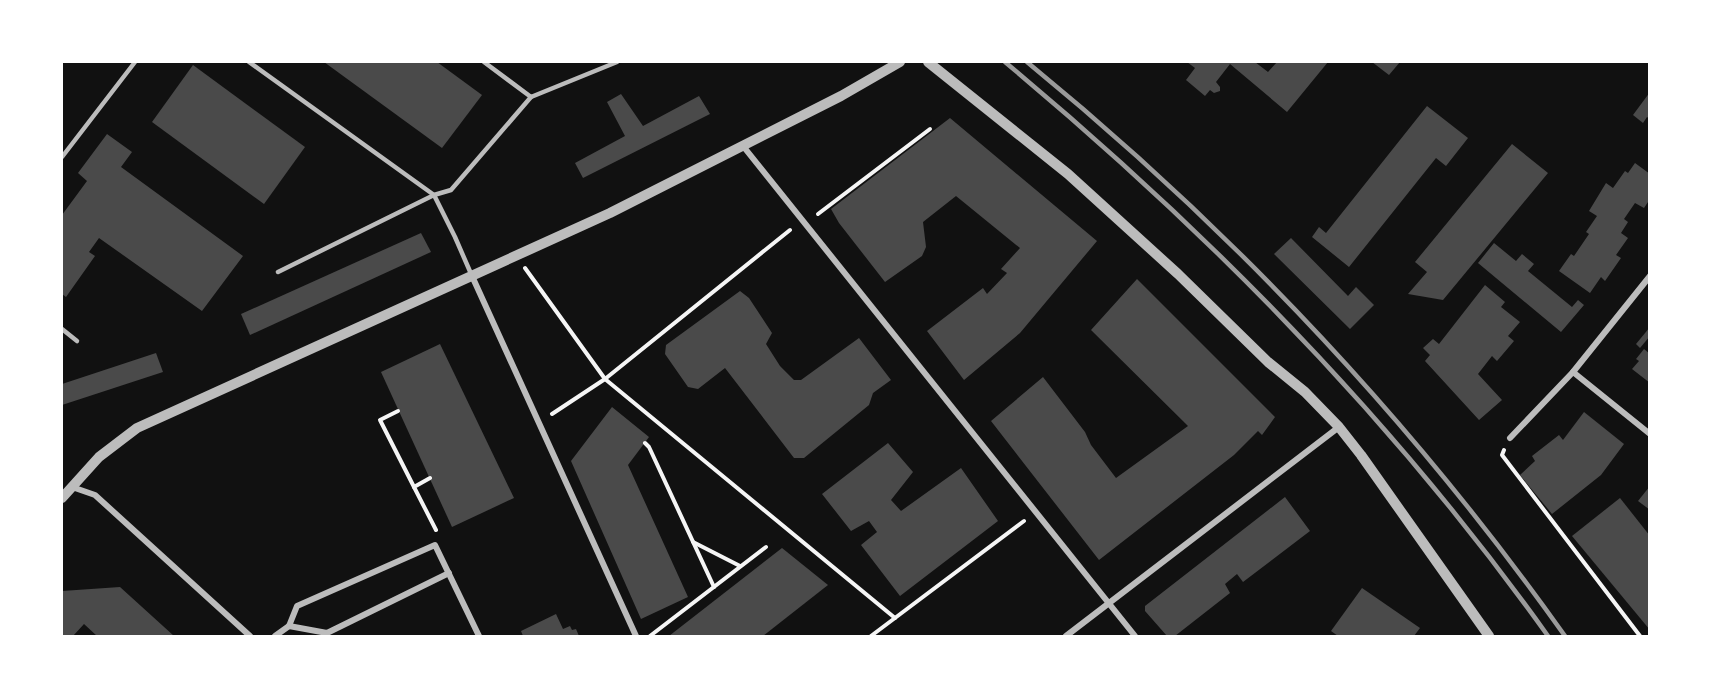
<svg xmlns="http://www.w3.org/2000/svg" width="1711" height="698" font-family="'Archivo Narrow',sans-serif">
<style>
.building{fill:#4a4a4a}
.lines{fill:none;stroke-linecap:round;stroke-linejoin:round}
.path{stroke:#f5f5f5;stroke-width:4}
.service{stroke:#bcbcbc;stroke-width:4.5}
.minor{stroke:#bcbcbc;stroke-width:6}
.tertiary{stroke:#bcbcbc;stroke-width:10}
.rail{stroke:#9a9a9a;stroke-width:4.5}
</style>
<rect width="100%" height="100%" fill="#111"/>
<g class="building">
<polygon points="324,62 437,62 482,95 442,148"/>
<polygon points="1187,62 1242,62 1244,63 1255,62 1268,72 1277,62 1328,62 1287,112 1230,64 1216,82 1220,87 1220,91 1214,93 1210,90 1205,96 1186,80 1195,68"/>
<polygon points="1372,62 1400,62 1389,75"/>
<polygon points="193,65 305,147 264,204 152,122"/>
<polygon points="1650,92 1650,119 1647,117 1643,123 1633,115"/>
<polygon points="621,94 643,126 699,96 710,114 583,178 575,163 625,136 607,102"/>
<polygon points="1427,106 1468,138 1446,166 1436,158 1349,267 1312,237 1319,227 1326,233"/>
<polygon points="950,118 1097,241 1020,333 964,380 927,331 983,288 987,294 1007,273 1001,269 1020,248 956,196 923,222 926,247 922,256 885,282 839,223 831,209"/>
<polygon points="107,134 132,152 121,167 243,256 202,311 99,238 89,252 95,256 66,297 62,294 62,215 87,181 78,173"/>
<polygon points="1512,144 1548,173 1443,300 1408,294 1427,272 1415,262"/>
<polygon points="1635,163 1650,174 1650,199 1644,208 1635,203 1624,219 1628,222 1621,233 1628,238 1616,255 1621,258 1605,281 1601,277 1590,293 1559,271 1571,254 1574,256 1589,234 1586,232 1597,216 1589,211 1606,183 1613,188 1625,171 1628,173"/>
<polygon points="421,233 431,252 250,335 241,314"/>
<polygon points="1291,238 1348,296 1356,287 1374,305 1350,329 1274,254"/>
<polygon points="1494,243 1516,261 1522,254 1534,264 1528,271 1572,307 1578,300 1584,305 1561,332 1478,263"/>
<polygon points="1137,279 1275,417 1262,435 1258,431 1234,455 1099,560 991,421 1043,377 1085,432 1091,445 1116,478 1188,426 1091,330"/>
<polygon points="1485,285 1505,302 1501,307 1520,322 1508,336 1514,341 1497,361 1492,356 1478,374 1502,400 1479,420 1425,361 1430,355 1423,348 1433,339 1439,344"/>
<polygon points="740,291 749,298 772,333 766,344 780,366 794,380 801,380 859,338 891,380 873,393 869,405 804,458 794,458 725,368 698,389 688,387 665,354 666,345"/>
<polygon points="1650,327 1650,336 1640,348 1636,344"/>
<polygon points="440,344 514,498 452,527 381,372"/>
<polygon points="1644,349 1650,354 1650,383 1632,369 1639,361 1636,359"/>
<polygon points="156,353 163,372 62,405 62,384"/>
<polygon points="612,407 649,437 628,465 688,597 641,619 571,461"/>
<polygon points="1584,412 1624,444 1601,475 1552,514 1520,475 1535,461 1532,456 1559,435 1563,440"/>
<polygon points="888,443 913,472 891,500 901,511 961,468 998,521 900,596 861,545 877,532 869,521 851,531 822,494"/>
<polygon points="1650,486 1650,510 1638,501"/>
<polygon points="1285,497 1310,531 1243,582 1237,574 1225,584 1230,593 1175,636 1167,636 1145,611 1145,606"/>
<polygon points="1620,498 1650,536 1650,630 1572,536"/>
<polygon points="782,548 828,585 763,636 669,636"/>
<polygon points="120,587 174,636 97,636 84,624 73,636 62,636 62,591"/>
<polygon points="1362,588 1420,628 1414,636 1338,636 1331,631"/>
<polygon points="556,614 563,629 570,626 572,630 576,629 579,636 523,636 521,631"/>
</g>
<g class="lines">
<g class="path">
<polyline points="818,214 930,129"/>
<polyline points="525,268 605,379 895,618"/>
<polyline points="398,411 380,420 414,487"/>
<polyline points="552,414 605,379 790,230"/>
<polyline points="645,443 649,447 714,587"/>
<polyline points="1504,450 1502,455 1640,636"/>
<polyline points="430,478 414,487 436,530"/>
<polyline points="693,542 740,566"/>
<polyline points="650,636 766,547"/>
<polyline points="871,636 1024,521"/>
</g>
<g class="service">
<polyline points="249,62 434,195 455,237 472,276"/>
<polyline points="484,62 531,97 617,62"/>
<polyline points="62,157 135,62"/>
<polyline points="278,272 434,195 451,190 531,97"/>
<polyline points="62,329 77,341"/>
</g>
<g class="minor">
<polyline points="743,146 1135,636"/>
<polyline points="472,276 636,636"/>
<polyline points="1650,276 1573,372 1650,434"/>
<polyline points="1510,438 1573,372"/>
<polyline points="72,487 95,495 250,636"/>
<polyline points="289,626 327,633 449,573"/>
<polyline points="275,636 289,626 297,606 435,545 479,636"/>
<polyline points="1066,636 1339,427"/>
</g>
<g class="tertiary">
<polyline points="928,62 1068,174 1178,274 1268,362 1305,392 1339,427 1361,455 1489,636"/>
<polyline points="62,498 99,457 137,428 610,213 841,96 900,62"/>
</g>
<g class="rail">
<path d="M1005,62C1208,231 1394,420 1548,636"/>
<path d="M1027,62C1230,228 1413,422 1565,636"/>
</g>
</g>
<rect width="1711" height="698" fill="none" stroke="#ffffff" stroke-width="126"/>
</svg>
